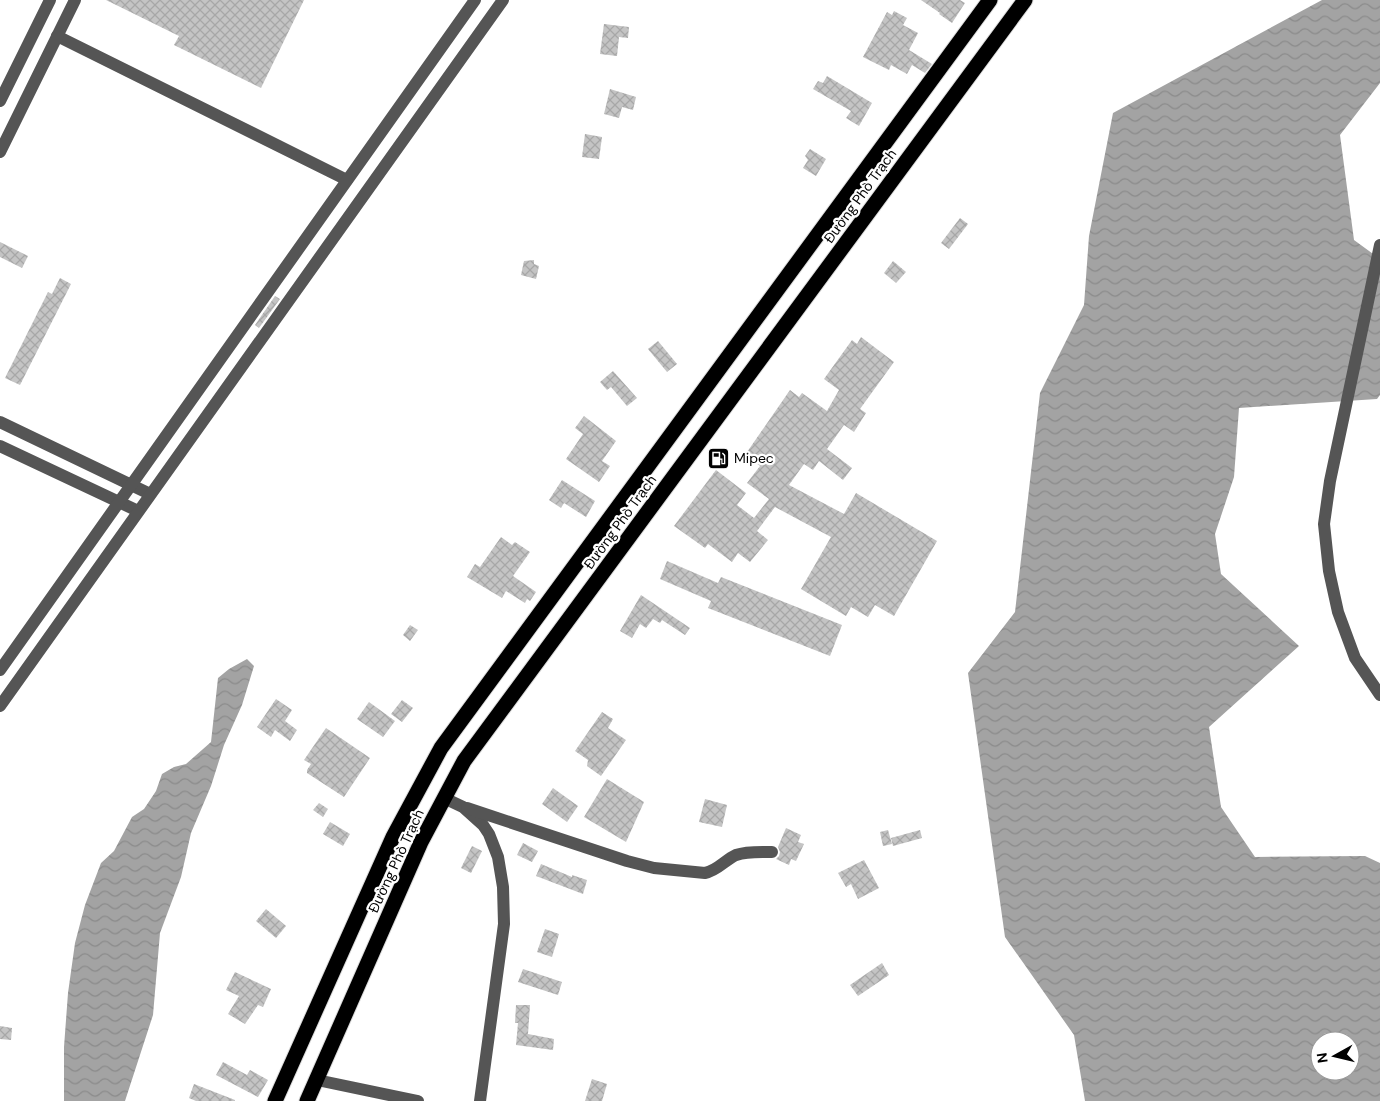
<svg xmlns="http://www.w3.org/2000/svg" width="1380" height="1101" font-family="'DM Sans',sans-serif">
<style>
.water{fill:url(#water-waves);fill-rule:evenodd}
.building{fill:url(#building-cross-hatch)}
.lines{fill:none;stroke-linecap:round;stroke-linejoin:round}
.highway-casing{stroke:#dbdbdb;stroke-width:17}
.minor{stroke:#555;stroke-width:12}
.highway{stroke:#000;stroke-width:15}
.labels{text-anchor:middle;stroke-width:4.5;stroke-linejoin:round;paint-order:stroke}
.street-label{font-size:14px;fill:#000;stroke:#fff}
.poi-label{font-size:14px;fill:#000;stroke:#fff;text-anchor:start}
</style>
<defs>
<pattern id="water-waves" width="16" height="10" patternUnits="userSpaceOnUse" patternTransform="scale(1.25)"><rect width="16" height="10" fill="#a3a3a3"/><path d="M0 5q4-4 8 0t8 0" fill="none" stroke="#8b8b8b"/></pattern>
<pattern id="building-cross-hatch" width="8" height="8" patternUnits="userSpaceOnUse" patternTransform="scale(1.25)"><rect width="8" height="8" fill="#c4c4c4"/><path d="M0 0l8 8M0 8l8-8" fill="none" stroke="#a7a7a7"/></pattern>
</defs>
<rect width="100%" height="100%" fill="#fff"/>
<g class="water">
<path d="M1322,0H1380V83L1340,135L1354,240L1380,259V395L1377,399L1239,408L1234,477L1215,534L1221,574L1299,646L1209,727L1221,807L1255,857L1365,856L1380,863V1101H1085L1074,1035L1005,937L968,673L1015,612L1040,393L1084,305L1089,236L1113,113ZM1320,1041H1350V1071H1320Z"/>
<polygon points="247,659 254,666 242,705 224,745 211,786 191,833 181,877 160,933 153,1015 125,1101 64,1101 64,1047 68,993 75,943 85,905 101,863 114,851 132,817 144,809 156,791 162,774 174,767 186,764 211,742 218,678 229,669"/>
</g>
<g class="building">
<polygon points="106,0 304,0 261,88 174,45 179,36"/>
<polygon points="921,0 960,0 965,3 952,23 939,14 940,13"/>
<polygon points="894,11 907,18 903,25 918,33 909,50 932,64 925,73 912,65 907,74 891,65 889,70 863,57 887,12 892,15"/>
<polygon points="604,24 629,27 628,38 619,37 617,56 600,54"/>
<polygon points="827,76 872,103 859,126 846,118 851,111 813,89 818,81 823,83"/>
<polygon points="610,89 636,97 633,110 622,107 619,118 604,114"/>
<polygon points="585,134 602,137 599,159 582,157"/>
<polygon points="810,149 826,159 816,176 803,168 808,160 805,156"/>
<polygon points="960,218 968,224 949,249 941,243"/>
<polygon points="0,242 28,256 22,268 0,257"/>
<polygon points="534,260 534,264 539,266 536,279 521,275 524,261"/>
<polygon points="893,261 906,272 896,283 884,273"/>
<polygon points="60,278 71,284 20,385 5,378 48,292 52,294"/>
<polygon points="275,296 280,299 259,328 255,325"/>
<polygon points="861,337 894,362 860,409 866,413 854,432 844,425 827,449 852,468 843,480 819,461 813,470 804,464 789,485 844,514 856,493 937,541 894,616 875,605 868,617 851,607 846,616 801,589 831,537 775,507 757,531 768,540 750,562 738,553 732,562 708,544 705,548 674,526 716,470 746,493 737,505 754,518 769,499 747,483 760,466 745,455 790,390 799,397 802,393 827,411 839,390 824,379 852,340 857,344"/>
<polygon points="658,341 677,364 667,372 648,349"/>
<polygon points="613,371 637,398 627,406 611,387 607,390 600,382"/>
<polygon points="584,416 616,441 602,461 610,466 599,482 566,459 583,434 575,428"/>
<polygon points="562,480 595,501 586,517 564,503 561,508 549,500"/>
<polygon points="501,537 512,545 515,542 530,552 513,576 536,592 530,601 527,599 525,603 506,591 502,598 467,577 475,564 480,567"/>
<polygon points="667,561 718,583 721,577 842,625 830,656 708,608 711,601 660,579"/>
<polygon points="641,595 690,628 685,635 662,620 660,623 653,619 646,628 640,624 632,638 620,631"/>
<polygon points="410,625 418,630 410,641 403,635"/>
<polygon points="276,699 292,710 285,721 297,730 290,741 275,730 271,737 257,727"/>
<polygon points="402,700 413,708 402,722 391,714"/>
<polygon points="369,702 395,721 383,737 357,719"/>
<polygon points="602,712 613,719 608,728 626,740 601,776 587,766 588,760 575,751"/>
<polygon points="326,728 370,758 344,797 307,773 307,770 311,764 304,760"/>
<polygon points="607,779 644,802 626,842 584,817"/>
<polygon points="553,788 578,806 567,822 542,804"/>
<polygon points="705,799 727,805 722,827 699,822"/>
<polygon points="319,803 328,809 323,817 313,810"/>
<polygon points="330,822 350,834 343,846 323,834"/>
<polygon points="786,828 801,835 798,842 804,844 796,861 791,859 789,865 776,859 779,856 780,852 778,847"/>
<polygon points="888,830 892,844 883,846 880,832"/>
<polygon points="920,830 922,838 893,846 891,838"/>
<polygon points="523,843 538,851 532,862 517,855"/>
<polygon points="472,846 482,851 471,873 461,868"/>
<polygon points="864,860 879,888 858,899 851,884 846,887 838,873"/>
<polygon points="541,864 572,877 572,875 587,880 583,894 536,876"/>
<polygon points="266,909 286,926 276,938 256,921"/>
<polygon points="545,929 559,934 552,957 537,952"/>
<polygon points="882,963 889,975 858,996 850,985"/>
<polygon points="523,969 562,982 558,995 518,982"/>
<polygon points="235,972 271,989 263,1007 258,1005 245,1024 228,1014 239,996 226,990"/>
<polygon points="516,1005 530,1005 528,1034 554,1039 553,1050 516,1045 518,1023 515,1023"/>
<polygon points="0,1026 12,1028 11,1040 0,1039"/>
<polygon points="223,1062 247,1075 250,1070 268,1080 258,1097 216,1075"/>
<polygon points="592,1079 607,1084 602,1101 585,1101"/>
<polygon points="194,1084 235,1100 235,1101 196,1101 189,1098"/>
</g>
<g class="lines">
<defs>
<g id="highway">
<polyline points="275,1101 393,837 441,748 990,0"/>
<polyline points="307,1101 421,842 464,761 1025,0"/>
</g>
</defs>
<use href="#highway" class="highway-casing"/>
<g class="minor">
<polyline points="57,36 347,180"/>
<polyline points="0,101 50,0"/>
<polyline points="0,152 75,0"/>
<polyline points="1380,245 1330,481 1324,524 1329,571 1338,612 1355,658 1380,695"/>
<polyline points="0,422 150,494"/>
<polyline points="0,446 138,511"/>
<polyline points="0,670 475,0"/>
<polyline points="0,706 503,0"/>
<polyline points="444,798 463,807 483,825 489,834 498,857 503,887 504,924 480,1101"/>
<path d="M467,808L627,861L654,868L705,873C717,871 725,860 736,855C747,851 760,852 772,852"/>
<polyline points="317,1080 418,1101"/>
</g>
<use href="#highway" class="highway"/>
</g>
<defs>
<symbol id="fuel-square" viewBox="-11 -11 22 22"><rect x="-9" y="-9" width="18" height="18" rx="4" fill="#000" stroke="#fff"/><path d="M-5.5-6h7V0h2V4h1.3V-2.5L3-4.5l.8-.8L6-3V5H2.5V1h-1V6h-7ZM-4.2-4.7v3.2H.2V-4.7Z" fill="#fff"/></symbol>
</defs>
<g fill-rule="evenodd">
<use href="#fuel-square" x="706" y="446" width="25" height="25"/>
</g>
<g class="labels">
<g class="street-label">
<text transform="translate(860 196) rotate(-54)" y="5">Đường Phò Trạch</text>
<text transform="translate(620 522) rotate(-54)" y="5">Đường Phò Trạch</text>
<text transform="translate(396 861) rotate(-65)" y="5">Đường Phò Trạch</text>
</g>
<g class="poi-label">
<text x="734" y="463">Mipec</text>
</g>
</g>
<g transform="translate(1335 1056) rotate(262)"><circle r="24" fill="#ffffff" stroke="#999999"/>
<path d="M0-4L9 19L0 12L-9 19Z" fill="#000000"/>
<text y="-8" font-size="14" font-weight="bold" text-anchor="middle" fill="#000000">N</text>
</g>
</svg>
